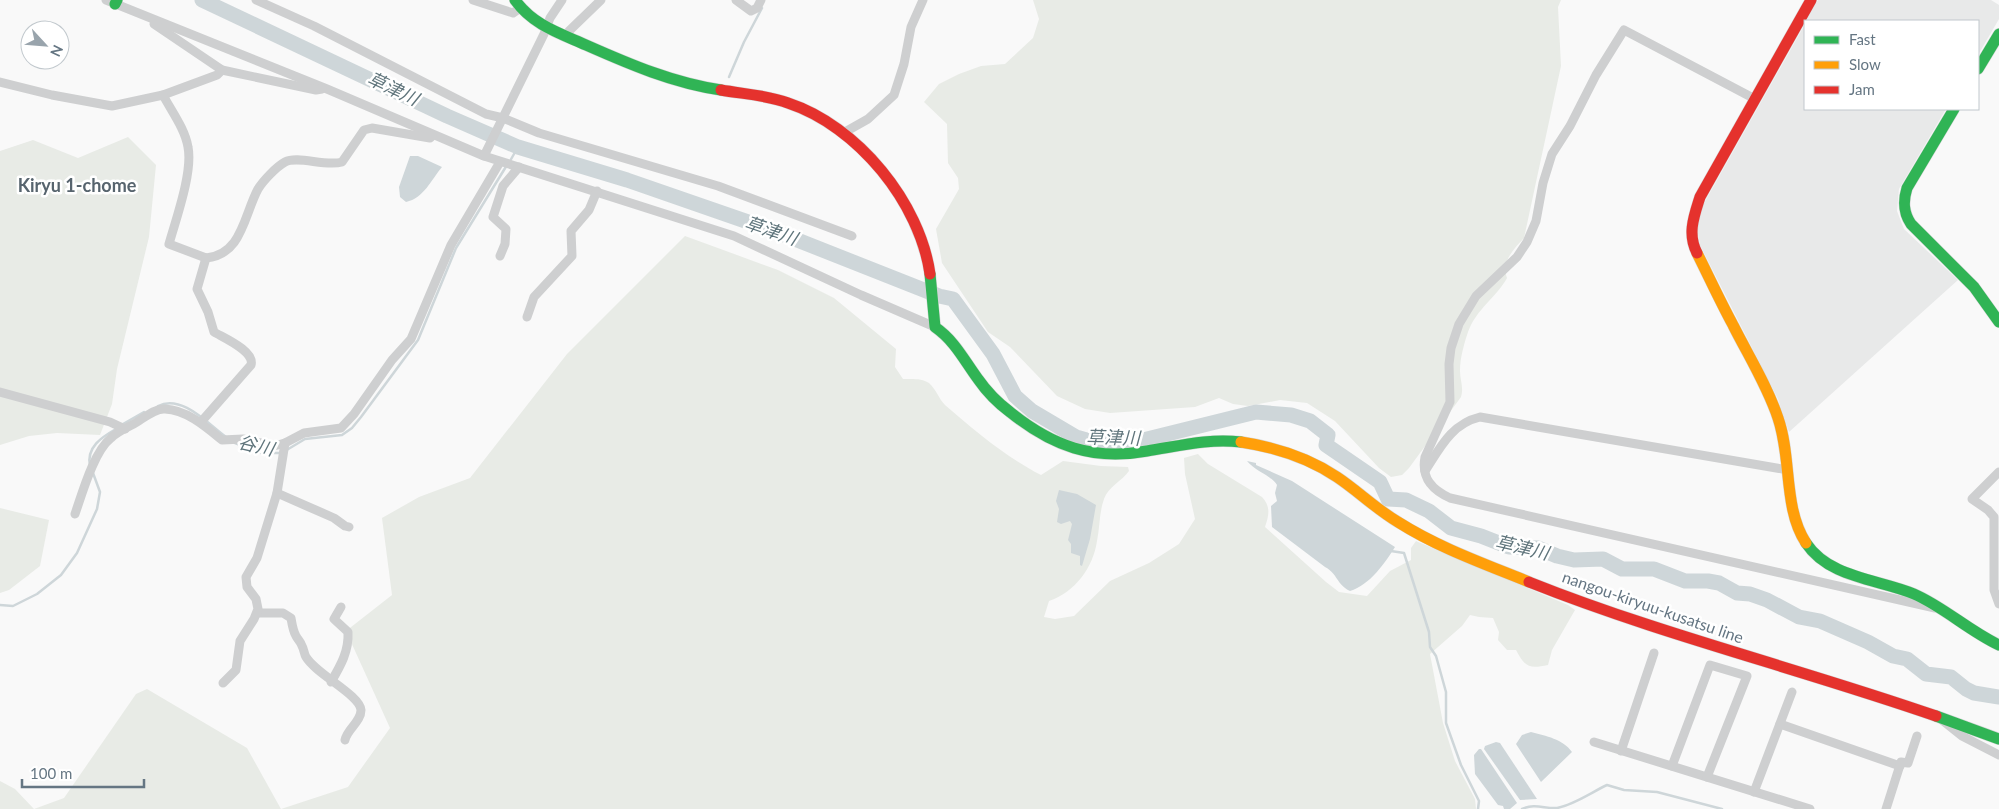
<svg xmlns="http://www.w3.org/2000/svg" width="1999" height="809" font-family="Lato,'Noto Sans JP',sans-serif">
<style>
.built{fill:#e8e9e9}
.green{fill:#e8ebe6}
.water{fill:#ced6d9}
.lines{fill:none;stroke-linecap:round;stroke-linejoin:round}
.stream{stroke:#ced6d9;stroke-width:2.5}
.river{stroke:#ced6d9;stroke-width:15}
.fast-casing{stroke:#d5d6d7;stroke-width:12}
.slow-casing{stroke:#d5d6d7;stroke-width:12}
.jam-casing{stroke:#d5d6d7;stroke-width:12}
.street{stroke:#cecfd0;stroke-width:9}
.fast{stroke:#30b455;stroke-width:11}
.slow{stroke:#ff9f0a;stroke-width:11}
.jam{stroke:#e5322d;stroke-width:11}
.labels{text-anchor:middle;stroke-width:5;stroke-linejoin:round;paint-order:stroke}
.street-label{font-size:16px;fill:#657683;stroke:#fff}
.water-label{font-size:18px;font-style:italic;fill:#60757c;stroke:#fff}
.neighbourhood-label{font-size:18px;font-weight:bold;fill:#57646e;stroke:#fff}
</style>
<rect width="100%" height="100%" fill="#f9f9f9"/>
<g class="built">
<polygon points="1818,0 1991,0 1999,5 1999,19 1978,55 1978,21 1806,21"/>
<polygon points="1805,24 1805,109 1946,109 1899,189 1897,211 1904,229 1958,280 1789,432 1778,399 1700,245 1697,227 1703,205"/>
</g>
<g class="green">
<path d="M1033,0H1561L1558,7L1561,66L1524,238C1514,249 1501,261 1507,278C1496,298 1477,308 1468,332C1464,344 1460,358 1460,371C1460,380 1464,388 1461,397L1409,468L1402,475L1391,477L1379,468L1335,421L1307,403L1280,400L1248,406L1233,404L1219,398L1195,407L1110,413L1085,409L1057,396L1010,347L988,332L942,263L936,229L959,189L958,178L948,163L947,124L924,102L939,84L959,74L981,66L1005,64L1033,38L1039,19Z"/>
<polygon points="128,137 156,165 149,237 117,369 112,404 100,435 57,433 29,436 0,445 0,151 33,140 78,158"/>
<path d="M685,236L778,270L834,298L896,349L895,367L903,379C912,379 922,378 929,383C936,389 939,399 945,405C975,431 1006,457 1041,475L1063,461L1101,466L1128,467L1129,471C1122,481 1108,487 1104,499C1099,513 1100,527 1097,541C1093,568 1075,592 1049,601L1044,617L1055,619L1074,616L1110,581L1149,563L1179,544L1195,519L1185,474L1184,458L1198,454L1208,464L1262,497C1271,507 1269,515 1265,527L1326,582L1339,592L1367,596L1390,571L1411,560V548L1416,541L1568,605L1575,610L1552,650L1548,665C1529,669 1525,667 1516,650H1507L1498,640L1499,632L1493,618L1479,617L1470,615L1462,626L1430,654L1443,723L1455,761L1475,799L1476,809H0V781L15,789L34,809L64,798L136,694L147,689L247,748L281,809L348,787L390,728L346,631L392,595L382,518L419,497L470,478L567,354Z"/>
<polygon points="0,508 49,520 40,566 9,590 0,593"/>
</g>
<g class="water">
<path d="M410,156H418L442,167C431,180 424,198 406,202L400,197L399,187Z"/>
<path d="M1247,461L1256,463V465L1292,481L1395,547C1385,563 1370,585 1350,591C1336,584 1338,574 1325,567L1272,527L1271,506L1277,501L1275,493L1277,485C1272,476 1255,471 1247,461Z"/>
<polygon points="1059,490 1077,494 1096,505 1090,539 1082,566 1080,565 1080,556 1071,553 1071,544 1068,540 1072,524 1070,521 1061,524 1057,522 1059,509 1056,501"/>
<path d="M1531,732C1546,736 1563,739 1572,752L1541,782L1516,744L1522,735Z"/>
<polygon points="1496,742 1500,743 1537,799 1520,800 1484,749 1485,746"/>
<polygon points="1479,749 1481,749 1517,803 1510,809 1504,809 1503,806 1498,805 1475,774 1474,755"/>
</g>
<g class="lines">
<g class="stream">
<polyline points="729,77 744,42 762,8"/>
<polyline points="510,161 518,147"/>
<path d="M158,406C182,394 208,424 226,437"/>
<polyline points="123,424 144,412"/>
<polyline points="235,443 261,453 280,453"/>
<polyline points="285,451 305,439 342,435 352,428 361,417 418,340 456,248 507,165"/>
<path d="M90,466C86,447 102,437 116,429"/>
<polyline points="1391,551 1404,553 1429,632 1430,647 1436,656 1446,692 1446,723 1461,765 1479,801 1478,809"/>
<polyline points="0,605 13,606 37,594 61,575 77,553 97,509 100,492 93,473"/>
<path d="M1522,809C1535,803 1545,809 1557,808C1574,805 1592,792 1607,785L1624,790L1657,792L1722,809"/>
</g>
<polyline class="river" points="202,0 447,116 518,147 627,180 777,232 939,296 953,299 993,354 1015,396 1032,411 1076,437 1090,441 1124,442 1143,440 1256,412 1291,415 1310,421 1328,435 1326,445 1380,482 1388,499 1406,500 1429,511 1451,528 1481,536 1509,547 1538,548 1557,556 1574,560 1603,559 1622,569 1654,569 1685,581 1708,581 1719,583 1737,593 1750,594 1767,600 1799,617 1820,621 1868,642 1893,656 1907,659 1926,674 1951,677 1966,689 1974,693 1999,697"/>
<defs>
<g id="fast">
<path d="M515,0C533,25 559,33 586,45C629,64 673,83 721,90"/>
<polyline points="115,4 117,0"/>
<polyline points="1978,69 1999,34"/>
<path d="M1954,109L1907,188C1903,201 1903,212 1911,224L1974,287L1999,322"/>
<path d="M930,274L935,327C955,341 964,360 978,379C987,392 998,403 1010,412C1052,446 1093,461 1147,451C1179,446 1209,438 1241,442"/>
<path d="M1806,543C1829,578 1878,579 1914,594C1944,607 1969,631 1999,645"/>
<polyline points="1936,716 1999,739"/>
</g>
<g id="slow">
<path d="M1697,253C1709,277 1720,301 1733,325C1748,355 1767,385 1778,418C1792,458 1783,508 1806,543"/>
<path d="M1241,442C1274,447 1309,458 1337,477C1358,491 1376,509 1398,522C1439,548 1485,564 1529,582"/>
</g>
<g id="jam">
<path d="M721,90C743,94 767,95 788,103C858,126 920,203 930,274"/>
<path d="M1697,253C1687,234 1694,216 1700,197L1811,0"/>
<path d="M1529,582C1662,635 1801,669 1936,716"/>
</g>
</defs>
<use href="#fast" class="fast-casing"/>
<use href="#slow" class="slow-casing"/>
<use href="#jam" class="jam-casing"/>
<g class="street">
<polyline points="106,0 327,89 484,156 734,236 861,295 935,327"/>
<polyline points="256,0 314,26 486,114 503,118 539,133 718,186 852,236"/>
<polyline points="473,0 513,13 520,8"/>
<polyline points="736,0 751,11 757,8 761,0"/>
<polyline points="154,24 222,70 316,90 322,89"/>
<polyline points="567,37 569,31 601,0"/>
<polyline points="0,82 52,95 112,106 163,95 217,75 222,70"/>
<path d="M163,95C172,112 185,129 188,147C193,172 176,219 169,244L206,258C242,255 244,215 258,189C263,181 276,167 285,162C298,155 325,167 342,162L364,130L372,128L430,138L432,136"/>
<path d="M1755,99L1624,30L1596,75L1570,126L1552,154L1543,183L1536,221L1527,242L1517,257L1476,296L1459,324L1451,348L1449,364L1450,402L1425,457C1421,478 1432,490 1450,498L1935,608"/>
<polyline points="845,132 868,119 894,95 904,64 911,27 923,0"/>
<polyline points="484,156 544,34 550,18 562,0"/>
<polyline points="500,256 505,244 506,229 493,217 503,186 519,167"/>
<polyline points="527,317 534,297 572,256 571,231 589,210 597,191"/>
<polyline points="0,392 110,422 125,429"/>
<path d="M201,422L251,365C255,351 224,338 214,332L208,312L197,289L206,258"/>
<path d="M1425,471C1440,448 1451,424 1480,417L1788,470"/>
<polyline points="1999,472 1972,499 1988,510 1994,517 1994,590 1999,604"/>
<polyline points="277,493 334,518 345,526 349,527"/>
<path d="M75,514C82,494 94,451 111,438C118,431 129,427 137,422C145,417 156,408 165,409C187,410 206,427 222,440L243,439L274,446L285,443L304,433L341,428L354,414L392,360L411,339L451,245L500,162"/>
<path d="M257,613H283L291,618C292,624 293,631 296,636C298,640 301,642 302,646C304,649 304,654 306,657C316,674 360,695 361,710C361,722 347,729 345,740"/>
<path d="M331,682C341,665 349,651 348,632L334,619L341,607"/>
<polyline points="223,683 236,670 240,641 254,619 258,609 256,599 247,587 246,577 257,558 277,493 285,443"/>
<polyline points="1942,720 1962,736 1999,755"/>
<polyline points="1780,724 1900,766"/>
<polyline points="1594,742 1810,809"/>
<polyline points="1621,751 1654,653"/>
<polyline points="1672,766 1710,665 1747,676 1707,777"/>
<polyline points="1754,792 1792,692"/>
<polyline points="1886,809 1901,762 1908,763 1917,736"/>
</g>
<use href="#fast" class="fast"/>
<use href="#slow" class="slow"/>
<use href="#jam" class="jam"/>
</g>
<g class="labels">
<g class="street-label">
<text transform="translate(1653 607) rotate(19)" y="6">nangou-kiryuu-kusatsu line</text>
</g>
<g class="water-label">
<text transform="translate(393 89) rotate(25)" y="6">草津川</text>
<text transform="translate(771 231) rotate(19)" y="6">草津川</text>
<text transform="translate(1113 438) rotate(1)" y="6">草津川</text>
<text transform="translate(256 446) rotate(13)" y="6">谷川</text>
<text transform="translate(1522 548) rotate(13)" y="6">草津川</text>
</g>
<g class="neighbourhood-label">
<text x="77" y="192">Kiryu 1-chome</text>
</g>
</g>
<rect x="1804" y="20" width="175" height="90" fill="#ffffff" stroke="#c1c8cd"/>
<rect x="1814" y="36" width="25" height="8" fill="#30b455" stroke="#c1c8cd"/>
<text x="1849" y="45" font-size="15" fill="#657683">Fast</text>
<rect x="1814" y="61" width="25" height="8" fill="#ff9f0a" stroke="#c1c8cd"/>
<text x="1849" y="70" font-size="15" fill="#657683">Slow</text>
<rect x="1814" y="86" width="25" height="8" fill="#e5322d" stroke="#c1c8cd"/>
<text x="1849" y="95" font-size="15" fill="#657683">Jam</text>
<g transform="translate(45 45) rotate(116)"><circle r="24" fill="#ffffff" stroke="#c1c8cd"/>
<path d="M0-4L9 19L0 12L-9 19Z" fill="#99a4ac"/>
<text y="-8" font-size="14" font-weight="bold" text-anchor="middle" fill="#657683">N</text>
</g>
<path d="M22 779v8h122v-8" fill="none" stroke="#657683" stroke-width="2.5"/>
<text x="30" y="779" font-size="15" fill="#657683" stroke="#ffffff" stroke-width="4" paint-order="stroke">100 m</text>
</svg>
